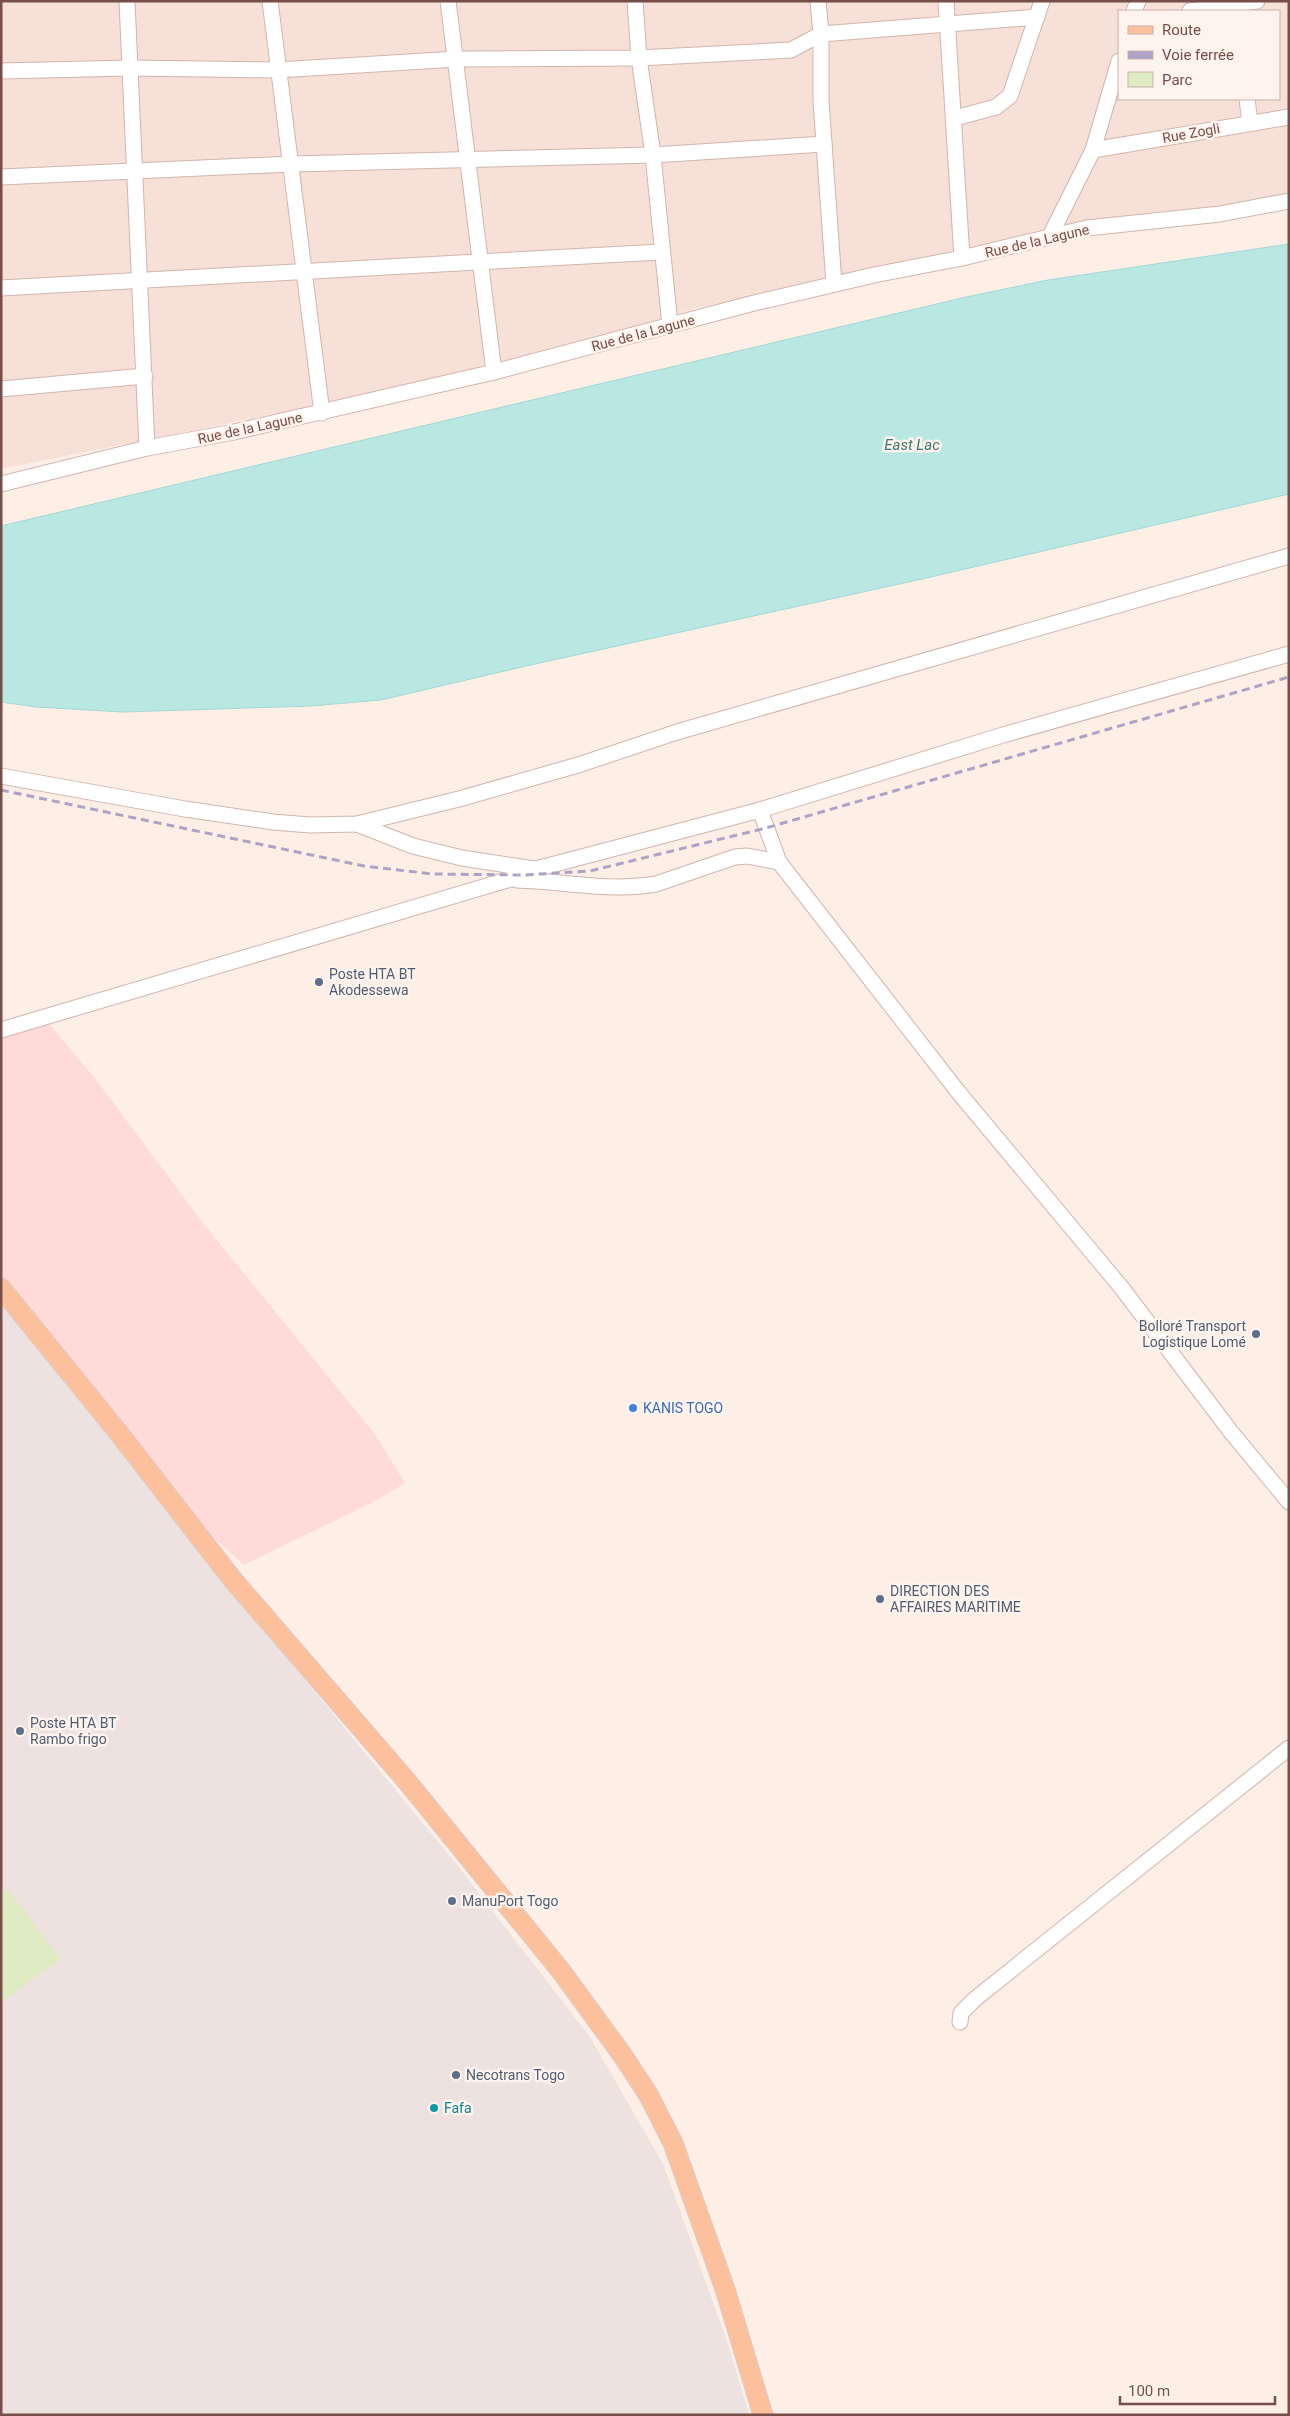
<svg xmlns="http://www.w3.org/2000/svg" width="1290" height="2416" font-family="Roboto,sans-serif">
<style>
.residential{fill:#f7e0d7;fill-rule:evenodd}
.commercial{fill:#fedad9}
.industrial{fill:#ede2e0}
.green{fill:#deebc3}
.water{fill:#b9e8e2;stroke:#9fdad3}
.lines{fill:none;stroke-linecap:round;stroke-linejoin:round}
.minor-casing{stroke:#d1b5ad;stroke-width:17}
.major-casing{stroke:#d9cdcc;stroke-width:21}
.minor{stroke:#fff;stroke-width:15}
.major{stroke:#fdc09c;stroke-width:19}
.rail{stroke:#ada3c7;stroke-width:3;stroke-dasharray:8 5;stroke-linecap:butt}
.service-dot{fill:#5c6f8a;stroke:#fff3ed;stroke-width:2}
.shop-dot{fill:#3f7fe0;stroke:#fff3ed;stroke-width:2}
.culture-dot{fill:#0f9aa8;stroke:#fff3ed;stroke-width:2}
.labels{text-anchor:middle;stroke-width:5;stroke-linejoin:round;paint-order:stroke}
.street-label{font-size:14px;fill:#774e49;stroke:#fff3ed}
.service-label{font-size:14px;fill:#4e5e75;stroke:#fff3ed;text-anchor:start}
.shop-label{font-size:14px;fill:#366cbe;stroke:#fff3ed;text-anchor:start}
.culture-label{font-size:14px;fill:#0d838f;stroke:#fff3ed;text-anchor:start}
.water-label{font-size:15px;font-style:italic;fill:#3a7670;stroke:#fff3ed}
</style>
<rect width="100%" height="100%" fill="#fdeee6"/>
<path class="residential" d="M1,1H1289V199L1035,231L991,249L696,308L478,373L1,469ZM1119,11H1279V99H1119Z"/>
<polygon class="commercial" points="46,1020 97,1081 202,1222 374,1433 405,1483 377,1500 244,1565 212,1536 108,1409 1,1275 1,1034"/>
<polygon class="industrial" points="1,1300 232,1591 457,1865 590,2037 663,2164 727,2341 749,2415 1,2415"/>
<polygon class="green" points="8,1889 60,1959 1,2003 1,1895"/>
<polygon class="water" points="1289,244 1289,494 922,579 526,666 381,700 311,706 123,712 36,707 1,702 1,526 966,297 1048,280"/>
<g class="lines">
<defs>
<g id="minor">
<polyline points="127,1 147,448"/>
<polyline points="270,1 322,413"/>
<polyline points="448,1 494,372"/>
<polyline points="635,1 639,58 653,155 670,325"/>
<polyline points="818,1 821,34 821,101 834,284"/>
<polyline points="946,1 962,258"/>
<polyline points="1134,11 1138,1"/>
<polyline points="1190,11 1257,1"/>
<polyline points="1,71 129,68 278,70 457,59 639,58 791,50 821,34 1037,17"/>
<polyline points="1247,99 1250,123"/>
<polyline points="955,118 996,107 1010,96 1042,1"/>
<polyline points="1093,150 1289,117"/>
<polyline points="1,177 291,164 653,155 824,144"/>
<polyline points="1050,236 1093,150 1119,61"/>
<polyline points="1,288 661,252"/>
<polyline points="1,389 145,376"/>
<polyline points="1,484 147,448 234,432 494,372 750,304 874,275 962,258 1087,228 1220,214 1289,201"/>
<polyline points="1,776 185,809 273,822 310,825 357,824 459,799 578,765 677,732 1289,556"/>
<polyline points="760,810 779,862 959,1093 1121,1287 1231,1432 1289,1502"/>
<polyline points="357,824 413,846 462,858 534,869"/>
<path d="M517,880C564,881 609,892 656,884L735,857L747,856L779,862"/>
<polyline points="1,1030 524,875 536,869 760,810 1003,735 1289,654"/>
<polyline points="960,2022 961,2013 975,1999 1289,1748"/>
</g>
<polyline id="major" points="1,1288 118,1432 233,1580 405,1779 561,1971 621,2053 648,2094 673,2143 725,2289 763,2415"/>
</defs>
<use href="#minor" class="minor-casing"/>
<use href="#major" class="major-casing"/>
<use href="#minor" class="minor"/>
<use href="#major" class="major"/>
<polyline class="rail" points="1,790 364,866 433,874 524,875 590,871 766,828 1289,677"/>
</g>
<g class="service-dot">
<circle cx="319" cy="982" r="5"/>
<circle cx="1256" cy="1334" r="5"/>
<circle cx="880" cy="1599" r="5"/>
<circle cx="20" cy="1731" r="5"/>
<circle cx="452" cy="1901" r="5"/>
<circle cx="456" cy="2075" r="5"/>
</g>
<circle class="shop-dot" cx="633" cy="1408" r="5"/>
<circle class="culture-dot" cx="434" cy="2108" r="5"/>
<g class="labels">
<g class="street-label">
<text transform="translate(1191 133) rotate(-10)" y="5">Rue Zogli</text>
<text transform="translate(1037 241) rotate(-13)" y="5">Rue de la Lagune</text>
<text transform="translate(643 333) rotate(-15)" y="5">Rue de la Lagune</text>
<text transform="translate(250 428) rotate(-12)" y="5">Rue de la Lagune</text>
</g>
<g class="service-label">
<text x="329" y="979">Poste HTA BT<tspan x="329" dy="16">Akodessewa</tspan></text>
<text x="1246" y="1331" text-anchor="end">Bolloré Transport<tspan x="1246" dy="16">Logistique Lomé</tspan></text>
<text x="890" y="1596">DIRECTION DES<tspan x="890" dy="16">AFFAIRES MARITIME</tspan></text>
<text x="30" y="1728">Poste HTA BT<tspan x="30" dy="16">Rambo frigo</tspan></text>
<text x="462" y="1906">ManuPort Togo</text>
<text x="466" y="2080">Necotrans Togo</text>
</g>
<g class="shop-label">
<text x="643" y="1413">KANIS TOGO</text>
</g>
<g class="culture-label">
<text x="444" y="2113">Fafa</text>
</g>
<g class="water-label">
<text x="912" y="450">East Lac</text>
</g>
</g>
<rect width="1290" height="2416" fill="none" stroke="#774e49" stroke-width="5"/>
<rect x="1118" y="10" width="162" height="90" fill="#fff3ed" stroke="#c9b1ab"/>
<rect x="1128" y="26" width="25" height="8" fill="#fdc09c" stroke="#c9b1ab"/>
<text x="1162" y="35" font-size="15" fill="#774e49">Route</text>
<rect x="1128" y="51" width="25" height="8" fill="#ada3c7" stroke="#c9b1ab"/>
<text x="1162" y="60" font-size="15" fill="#774e49">Voie ferrée</text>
<rect x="1128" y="72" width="25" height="15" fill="#deebc3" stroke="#c9b1ab"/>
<text x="1162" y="85" font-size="15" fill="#774e49">Parc</text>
<path d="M1120 2396v8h155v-8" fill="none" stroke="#774e49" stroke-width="2.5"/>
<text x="1128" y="2396" font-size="15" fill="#774e49" stroke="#fff3ed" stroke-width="4" paint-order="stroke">100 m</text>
</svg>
